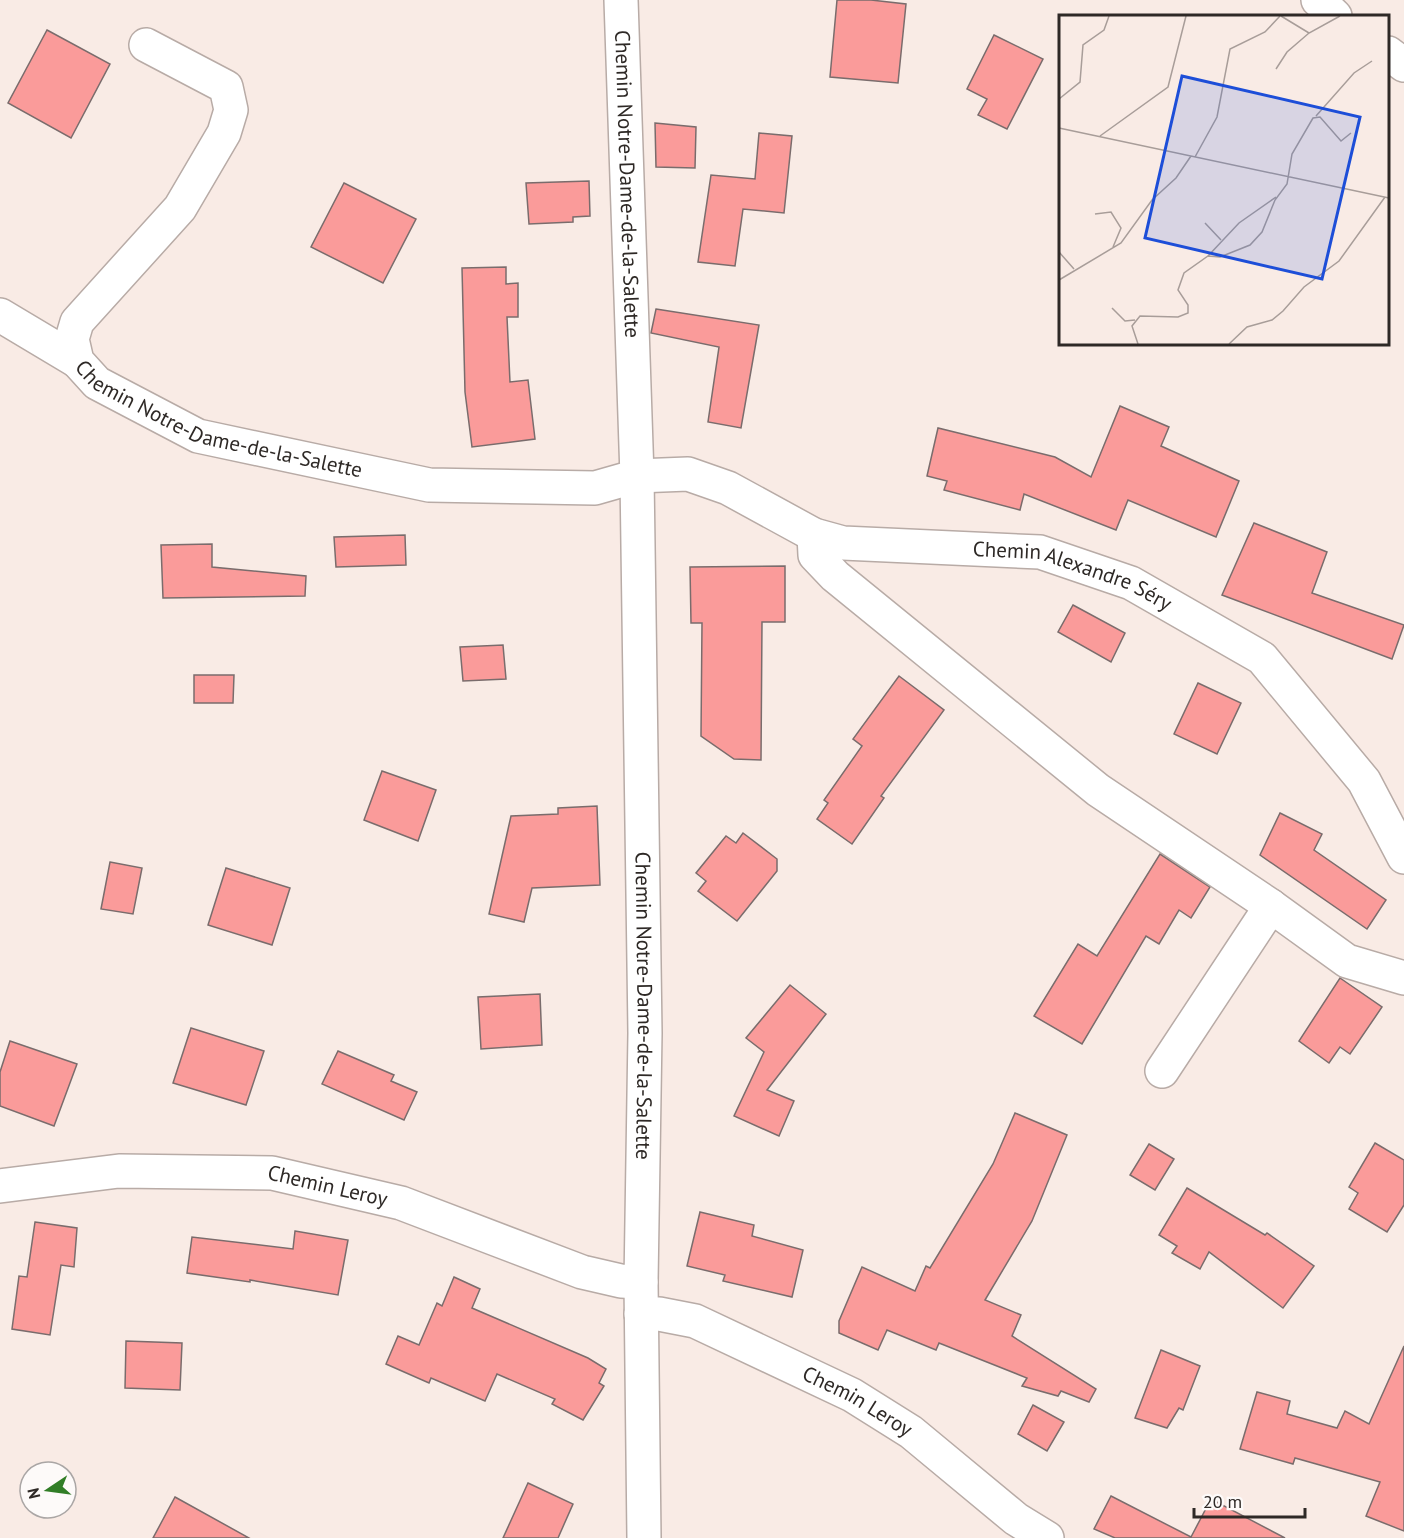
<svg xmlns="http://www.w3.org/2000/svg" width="1404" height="1538" font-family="'PT Sans',sans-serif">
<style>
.building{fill:#fa9b9a;stroke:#7a6c6c;stroke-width:1.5}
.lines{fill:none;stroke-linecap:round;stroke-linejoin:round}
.minor-casing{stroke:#b8aba6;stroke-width:36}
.minor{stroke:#fff;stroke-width:33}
.labels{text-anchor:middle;stroke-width:4.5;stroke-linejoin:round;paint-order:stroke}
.street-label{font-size:21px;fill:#2e2926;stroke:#fdfaf9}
.inset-road{fill:none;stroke:#a89d99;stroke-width:1.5}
.view{fill:#1d4ed8;fill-opacity:0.15;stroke:#1d4ed8;stroke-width:3}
.inset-edge{fill:none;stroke:#2e2926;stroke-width:3}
</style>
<rect width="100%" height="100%" fill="#f9ebe5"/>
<g class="building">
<polygon points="837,0 871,0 906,4 898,83 830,77"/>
<polygon points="47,30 110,64 71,138 8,103"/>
<polygon points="994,35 1043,59 1007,129 978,115 987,99 967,89"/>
<polygon points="655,123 696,127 695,168 656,167"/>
<polygon points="759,133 792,136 784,213 743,209 735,266 698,262 711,175 755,179"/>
<polygon points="589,181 590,216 573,217 573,222 529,224 526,183"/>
<polygon points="344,183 416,219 383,283 311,247"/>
<polygon points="506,267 506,284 518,283 518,317 507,317 510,382 528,380 535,439 472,447 465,392 462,268"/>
<polygon points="656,309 759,325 741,428 708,422 719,347 651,333"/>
<polygon points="1120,406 1169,427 1161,446 1239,481 1216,537 1128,500 1116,530 1024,494 1020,510 944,490 947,481 927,476 938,428 1055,457 1091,477"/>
<polygon points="1254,523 1327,552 1312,593 1404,625 1392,659 1222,595"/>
<polygon points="405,535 406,565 336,567 334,537"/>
<polygon points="212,544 212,567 306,576 305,596 163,598 161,545"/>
<polygon points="785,566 785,622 762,622 761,760 734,759 701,736 702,623 691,623 690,567"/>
<polygon points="1073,605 1125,633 1111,662 1058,632"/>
<polygon points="503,645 506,679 463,681 460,647"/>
<polygon points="194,675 234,675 233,703 194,703"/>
<polygon points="899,676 944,710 881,796 884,798 852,844 817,819 828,803 824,800 862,746 853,739"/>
<polygon points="1198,683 1241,703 1217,754 1174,734"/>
<polygon points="382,771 436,790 418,841 364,820"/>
<polygon points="597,806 600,885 532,888 524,922 489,914 511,816 558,814 558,808"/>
<polygon points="1280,813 1322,834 1314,850 1386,900 1367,929 1260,855"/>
<polygon points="743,833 777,859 777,871 737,921 698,891 706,881 696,873 726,836 736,843"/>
<polygon points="1160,854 1210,887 1191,918 1179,910 1159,944 1146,936 1082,1044 1034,1016 1078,944 1097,956"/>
<polygon points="110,862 142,868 133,914 101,909"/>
<polygon points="226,868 290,888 272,945 208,925"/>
<polygon points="1340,978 1382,1007 1350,1054 1340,1047 1329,1063 1299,1041"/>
<polygon points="790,985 826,1014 767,1090 794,1101 779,1136 734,1116 764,1052 746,1038"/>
<polygon points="540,994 542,1045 481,1049 478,997"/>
<polygon points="191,1028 264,1051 246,1105 173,1083"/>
<polygon points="10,1041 77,1064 54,1126 0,1106 0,1072"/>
<polygon points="338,1051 394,1075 391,1081 417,1092 404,1120 322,1084"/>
<polygon points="1015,1113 1067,1135 1032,1221 985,1300 1021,1315 1012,1336 1096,1389 1089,1402 1061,1391 1058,1396 1022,1386 1027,1378 939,1343 936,1350 887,1330 878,1350 839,1333 839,1321 862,1267 915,1291 926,1266 930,1268 993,1164"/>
<polygon points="1375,1143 1404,1160 1404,1205 1387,1232 1349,1209 1358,1193 1349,1187"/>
<polygon points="1149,1144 1174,1159 1155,1190 1130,1175"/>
<polygon points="1187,1188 1265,1235 1267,1233 1314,1266 1283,1308 1209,1252 1200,1269 1172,1253 1177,1246 1159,1235"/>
<polygon points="700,1212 754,1225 752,1236 803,1250 792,1297 723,1281 725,1275 687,1266"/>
<polygon points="35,1222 77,1228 74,1267 61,1265 50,1335 12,1329 19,1276 27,1277"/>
<polygon points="295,1231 348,1240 338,1295 250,1280 250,1282 187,1273 192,1237 293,1249"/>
<polygon points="454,1277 480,1289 472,1308 588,1358 606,1369 599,1383 604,1386 583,1420 552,1404 555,1399 497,1374 485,1401 431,1378 429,1383 386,1364 398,1336 419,1345 437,1303 442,1306"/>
<polygon points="126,1341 182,1343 180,1390 125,1388"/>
<polygon points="1404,1346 1404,1531 1366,1516 1380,1482 1295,1458 1293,1464 1240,1449 1257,1392 1290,1401 1287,1414 1337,1428 1345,1411 1369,1424"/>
<polygon points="1161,1350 1200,1366 1183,1410 1179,1408 1167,1428 1135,1418"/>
<polygon points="1033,1405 1064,1422 1047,1451 1018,1434"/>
<polygon points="528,1483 573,1504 558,1538 503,1538"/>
<polygon points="1111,1496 1191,1537 1211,1499 1285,1538 1115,1538 1094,1529"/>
<polygon points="175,1497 249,1538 153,1538"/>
</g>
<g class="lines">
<defs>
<g id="minor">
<path id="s1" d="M621,0L637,476L645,1033L641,1282L644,1538"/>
<polyline points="1318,0 1335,16"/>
<path id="s2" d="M146,45L226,87L231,110L224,133L180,208L77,322L72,339L77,361L97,383L198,436L429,485L595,488L637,476L688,474L728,488L814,535L843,543L1040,552L1131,583L1262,658L1364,781L1404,857"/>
<polyline points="1388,53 1404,65"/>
<polyline points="0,315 77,361"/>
<polyline points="814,535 815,555 835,576 1098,790 1271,906 1347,961 1404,978"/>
<polyline points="1162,1071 1271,906"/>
<path id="s3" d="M0,1186L119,1171L272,1173L401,1203L582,1272L621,1281L641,1282"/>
<path id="s4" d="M641,1314H659L695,1321L852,1395L911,1432L1016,1519L1047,1538"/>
</g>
</defs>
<use href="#minor" class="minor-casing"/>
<use href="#minor" class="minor"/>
</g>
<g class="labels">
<g class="street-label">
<text dy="7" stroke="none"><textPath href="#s1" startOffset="184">Chemin Notre-Dame-de-la-Salette</textPath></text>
<text dy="7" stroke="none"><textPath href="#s2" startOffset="576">Chemin Notre-Dame-de-la-Salette</textPath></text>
<text dy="7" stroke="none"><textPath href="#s2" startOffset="1464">Chemin Alexandre Séry</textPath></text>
<text dy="7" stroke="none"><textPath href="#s1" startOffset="1006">Chemin Notre-Dame-de-la-Salette</textPath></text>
<text dy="7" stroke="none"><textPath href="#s3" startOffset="330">Chemin Leroy</textPath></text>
<text dy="7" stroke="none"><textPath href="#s4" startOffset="236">Chemin Leroy</textPath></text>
</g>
</g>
<g transform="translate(1059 15)">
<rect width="330" height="330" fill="#f9ebe5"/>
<path class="inset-road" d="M222,1L250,18M217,54L228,37L250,18L281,1M0,84L21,67L24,30L45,15L50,1M257,101L295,58L313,46M0,113L330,183M41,121L109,72L127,1M136,142L158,102L171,34L206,17L221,1M36,199L52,197L62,213L54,232M146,208L162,225M0,237L15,254M149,241L180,208L217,182M0,265L62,228L93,185L117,163L132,141M53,293L66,306L76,305M79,329L73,311L81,301L119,302L129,298V290L119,275L125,258L149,241L161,242L191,230L203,217L216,185L228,169L233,139L254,103L261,102L282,126L292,118M170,329L188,312L213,305L224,296L245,272L280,246L326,182"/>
<path class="view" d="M123,61L301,102L263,264L86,223Z"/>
<rect width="330" height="330" class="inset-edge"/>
</g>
<g transform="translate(48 1490) rotate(257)"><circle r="28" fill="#fdfaf9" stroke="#aaa6a5" stroke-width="1.5"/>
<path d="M0-4.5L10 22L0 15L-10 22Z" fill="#317d26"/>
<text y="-9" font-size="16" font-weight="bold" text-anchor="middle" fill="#2e2926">N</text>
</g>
<path d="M1194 1508v9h111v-9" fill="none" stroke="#2e2926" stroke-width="3"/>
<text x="1203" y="1508" font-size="18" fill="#2e2926" stroke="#fdfaf9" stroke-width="4.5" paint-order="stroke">20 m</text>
</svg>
